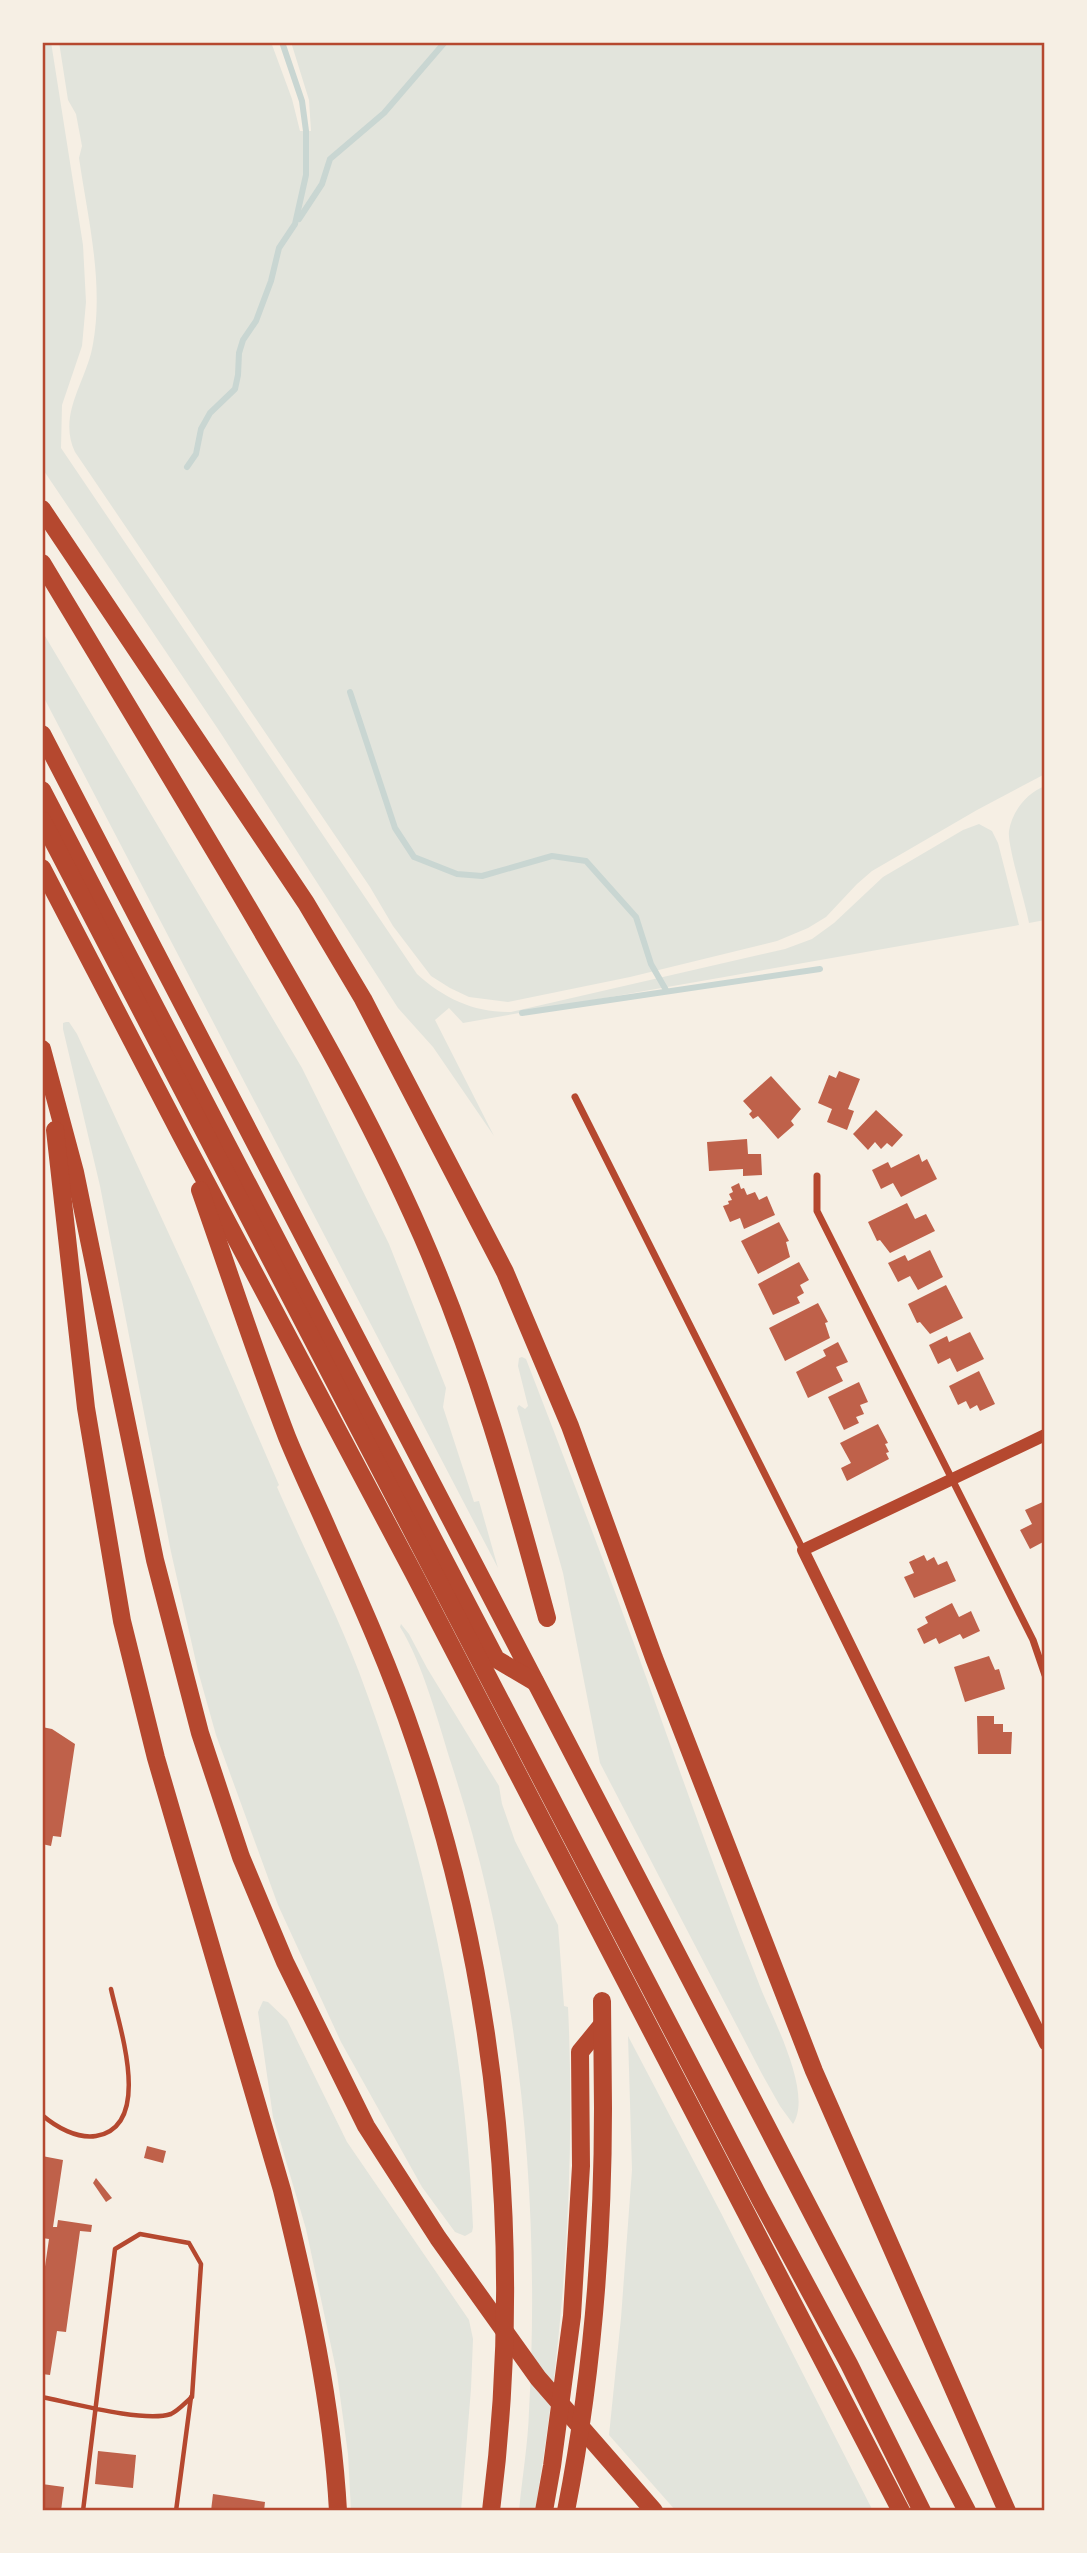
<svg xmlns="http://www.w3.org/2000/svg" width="1087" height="2553" font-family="'Open Sans',sans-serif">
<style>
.green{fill:#e2e4dc}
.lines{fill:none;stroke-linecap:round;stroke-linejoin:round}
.stream{stroke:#c9d6d2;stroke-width:6}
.building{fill:#bf614a}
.service{stroke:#b5482f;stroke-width:4.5}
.minor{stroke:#b5482f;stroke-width:7}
.tertiary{stroke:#b5482f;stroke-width:12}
.motorway{stroke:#b5482f;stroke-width:18}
.neatline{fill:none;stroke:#b5482f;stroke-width:2.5}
</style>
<rect width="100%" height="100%" fill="#f6efe4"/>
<g class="green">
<path d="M42,42H51L83,245L86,302L82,346L62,405L61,448L417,974C443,998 475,1013 511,1012L785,949L812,939L834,923L883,877L963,830L979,824L992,831L998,843L1019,925L463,1023L449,1008L435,1020L494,1136L433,1047L398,1008L220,732L42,468Z"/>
<path d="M59,42H271L292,99L300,131H311L309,100L291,42H1045V774L977,810L872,871L857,884L826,917L808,928L777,941L630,977L508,1002L469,997L450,988L431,976L393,926L370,887L75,452C57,414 87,381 93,344C104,283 88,219 79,158L82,146L76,114L68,100Z"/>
<polygon points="42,631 302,1068 389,1244 446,1388 443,1407 474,1502 479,1501 498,1568 42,694"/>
<path d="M1045,786V920L1029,923C1026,904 1007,846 1009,831C1012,811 1027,793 1045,786Z"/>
<path d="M66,1022H69L77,1034L191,1282L279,1485L277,1487C304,1549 335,1609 359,1672C426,1851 465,2036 473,2227L472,2232L465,2236L455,2232L422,2187L341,2042L278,1905L216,1735L198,1671L171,1552L100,1186L63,1029V1023Z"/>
<path d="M522,1357L526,1359C556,1437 586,1514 615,1592C664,1724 709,1858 761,1989C774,2021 813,2094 793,2124L780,2106L762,2074L600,1763L563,1573L517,1408L519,1405L525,1409L528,1406L518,1366L519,1358Z"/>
<path d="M401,1624L409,1634L427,1668L499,1786L502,1804L515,1841L558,1925L564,2006L568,2007C576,2176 563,2344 535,2511H519C522,2478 528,2444 529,2411C541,2194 519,1972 452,1766C439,1725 423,1663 400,1627Z"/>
<polygon points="263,2001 268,2002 287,2020 347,2142 469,2320 473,2339 471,2389 461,2511 351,2511 348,2454 337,2374 306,2229 273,2117 258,2012"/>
<polygon points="628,2036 721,2213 873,2511 676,2511 609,2435 621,2318 632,2170"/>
</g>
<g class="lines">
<g class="stream">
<polyline points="299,219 322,184 330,159 384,113 445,42"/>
<polyline points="187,467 196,454 201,429 210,413 235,389 238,375 239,353 243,340 256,321 271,281 279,248 295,224 306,175 306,131 302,101 282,42"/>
<polyline points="350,692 395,828 414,857 457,874 482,876 552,856 586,861 636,917 651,964 666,990"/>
<polyline points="522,1013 820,969"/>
</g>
</g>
<g class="building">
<polygon points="839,1071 860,1079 848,1109 854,1111 847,1130 827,1122 832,1109 818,1103 829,1075 836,1078"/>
<polygon points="771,1076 801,1109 791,1121 794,1125 778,1139 758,1116 753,1119 749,1114 752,1111 743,1101"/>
<polygon points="876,1110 903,1135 892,1147 887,1143 881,1149 875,1142 868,1150 853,1134"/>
<polygon points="747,1139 748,1154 761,1154 762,1175 743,1176 743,1169 709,1171 707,1142"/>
<polygon points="919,1154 922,1162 927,1159 937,1179 901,1197 893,1183 881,1189 872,1170 888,1162 891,1168"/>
<polygon points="739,1183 741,1189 744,1188 747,1195 755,1192 759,1200 767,1196 775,1215 744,1229 740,1218 730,1222 723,1206 729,1204 728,1201 732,1200 729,1194 733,1192 731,1187"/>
<polygon points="907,1203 915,1219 926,1214 935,1231 890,1253 880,1240 877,1241 868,1222"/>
<polygon points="779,1222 789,1241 786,1242 790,1257 758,1274 741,1241"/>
<polygon points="930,1250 943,1277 918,1290 910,1276 898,1282 888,1263 905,1255 908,1261"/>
<polygon points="799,1262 809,1280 800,1285 804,1293 797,1297 800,1303 773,1315 758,1284"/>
<polygon points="946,1285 963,1318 930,1334 920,1322 917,1323 908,1304"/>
<polygon points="818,1303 828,1322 825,1323 830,1338 785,1361 769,1328"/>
<polygon points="970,1332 984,1359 957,1372 950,1358 938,1364 929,1345 947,1336 949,1342"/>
<polygon points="838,1342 848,1362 836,1367 843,1381 808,1398 796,1372 826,1356 823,1350"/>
<polygon points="979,1371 995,1404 980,1411 977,1405 970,1409 966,1401 958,1405 949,1386"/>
<polygon points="859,1382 868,1402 860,1405 864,1414 856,1417 859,1423 844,1430 828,1397"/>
<polygon points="878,1424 888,1443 885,1444 889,1452 886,1453 889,1459 847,1481 841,1468 851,1463 840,1443"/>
<polygon points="1045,1501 1045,1541 1030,1549 1020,1530 1032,1524 1025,1510"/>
<polygon points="924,1555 927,1561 934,1557 938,1565 947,1561 956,1581 914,1598 904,1577 914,1573 909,1562"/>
<polygon points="952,1603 959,1617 971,1611 980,1631 963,1639 960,1634 939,1644 936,1638 924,1644 917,1629 928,1623 925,1617"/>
<polygon points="989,1656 995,1670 999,1669 1005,1689 965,1702 954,1667"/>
<polygon points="977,1716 994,1716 994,1724 1003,1724 1003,1732 1012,1732 1011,1754 978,1754"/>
<polygon points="42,1727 52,1729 75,1744 61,1837 53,1836 51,1846 42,1844"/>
<polygon points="147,2146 166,2151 163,2163 144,2158"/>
<polygon points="42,2156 63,2160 53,2227 57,2227 58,2220 92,2225 91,2232 80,2231 66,2332 57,2331 50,2375 42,2374 42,2287 49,2239 42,2238"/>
<polygon points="96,2178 112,2198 106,2202 93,2183"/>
<polygon points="98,2451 136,2455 133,2488 95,2484"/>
<polygon points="42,2484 64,2487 61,2511 42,2511"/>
<polygon points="213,2494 265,2502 264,2511 211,2511"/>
</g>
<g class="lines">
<g class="service">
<path d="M42,2115C56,2127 77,2139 96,2136C154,2126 119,2026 111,1989"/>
<path d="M42,2397C72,2403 144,2423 171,2414C178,2411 186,2402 192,2397L201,2264L189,2243L140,2234L115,2249L83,2511"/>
<polyline points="176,2511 191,2397"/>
</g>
<g class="minor">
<polyline points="575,1097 803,1550"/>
<polyline points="817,1176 817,1211 1033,1640 1045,1675"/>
</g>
<polyline class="tertiary" points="1045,1435 803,1550 1045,2044"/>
<g class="motorway">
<polyline points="42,509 306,903 363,999 505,1272 570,1426 654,1658 814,2071 1007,2511"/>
<path d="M42,563C108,673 174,782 239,892C305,1004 370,1117 422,1236C476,1360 512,1488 547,1618"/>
<polyline points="42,734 967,2511"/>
<polyline points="42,790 496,1659 535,1682"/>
<polyline points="42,820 761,2201 849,2364 922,2511"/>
<polyline points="42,868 181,1135 413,1572 901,2511"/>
<polyline points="42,1049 75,1172 155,1560 200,1733 241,1857 285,1962 366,2126 438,2238 538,2378 654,2511"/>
<path d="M55,1130L86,1408L122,1621L156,1758L282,2190C308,2295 332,2402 338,2511"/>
<path d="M200,1190C229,1272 256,1356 287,1437C300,1469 315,1500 329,1532C360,1601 391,1670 415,1742C499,1987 524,2254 491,2511"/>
<polyline points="544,2511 552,2466 572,2316 581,2166 580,2052 602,2025"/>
<path d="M566,2511C592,2379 603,2242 603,2108C603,2072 602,2036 602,2001"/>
</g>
</g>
<rect width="1087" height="2553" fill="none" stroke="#f6efe4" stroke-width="88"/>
<rect x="44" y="44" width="999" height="2465" class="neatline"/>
</svg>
